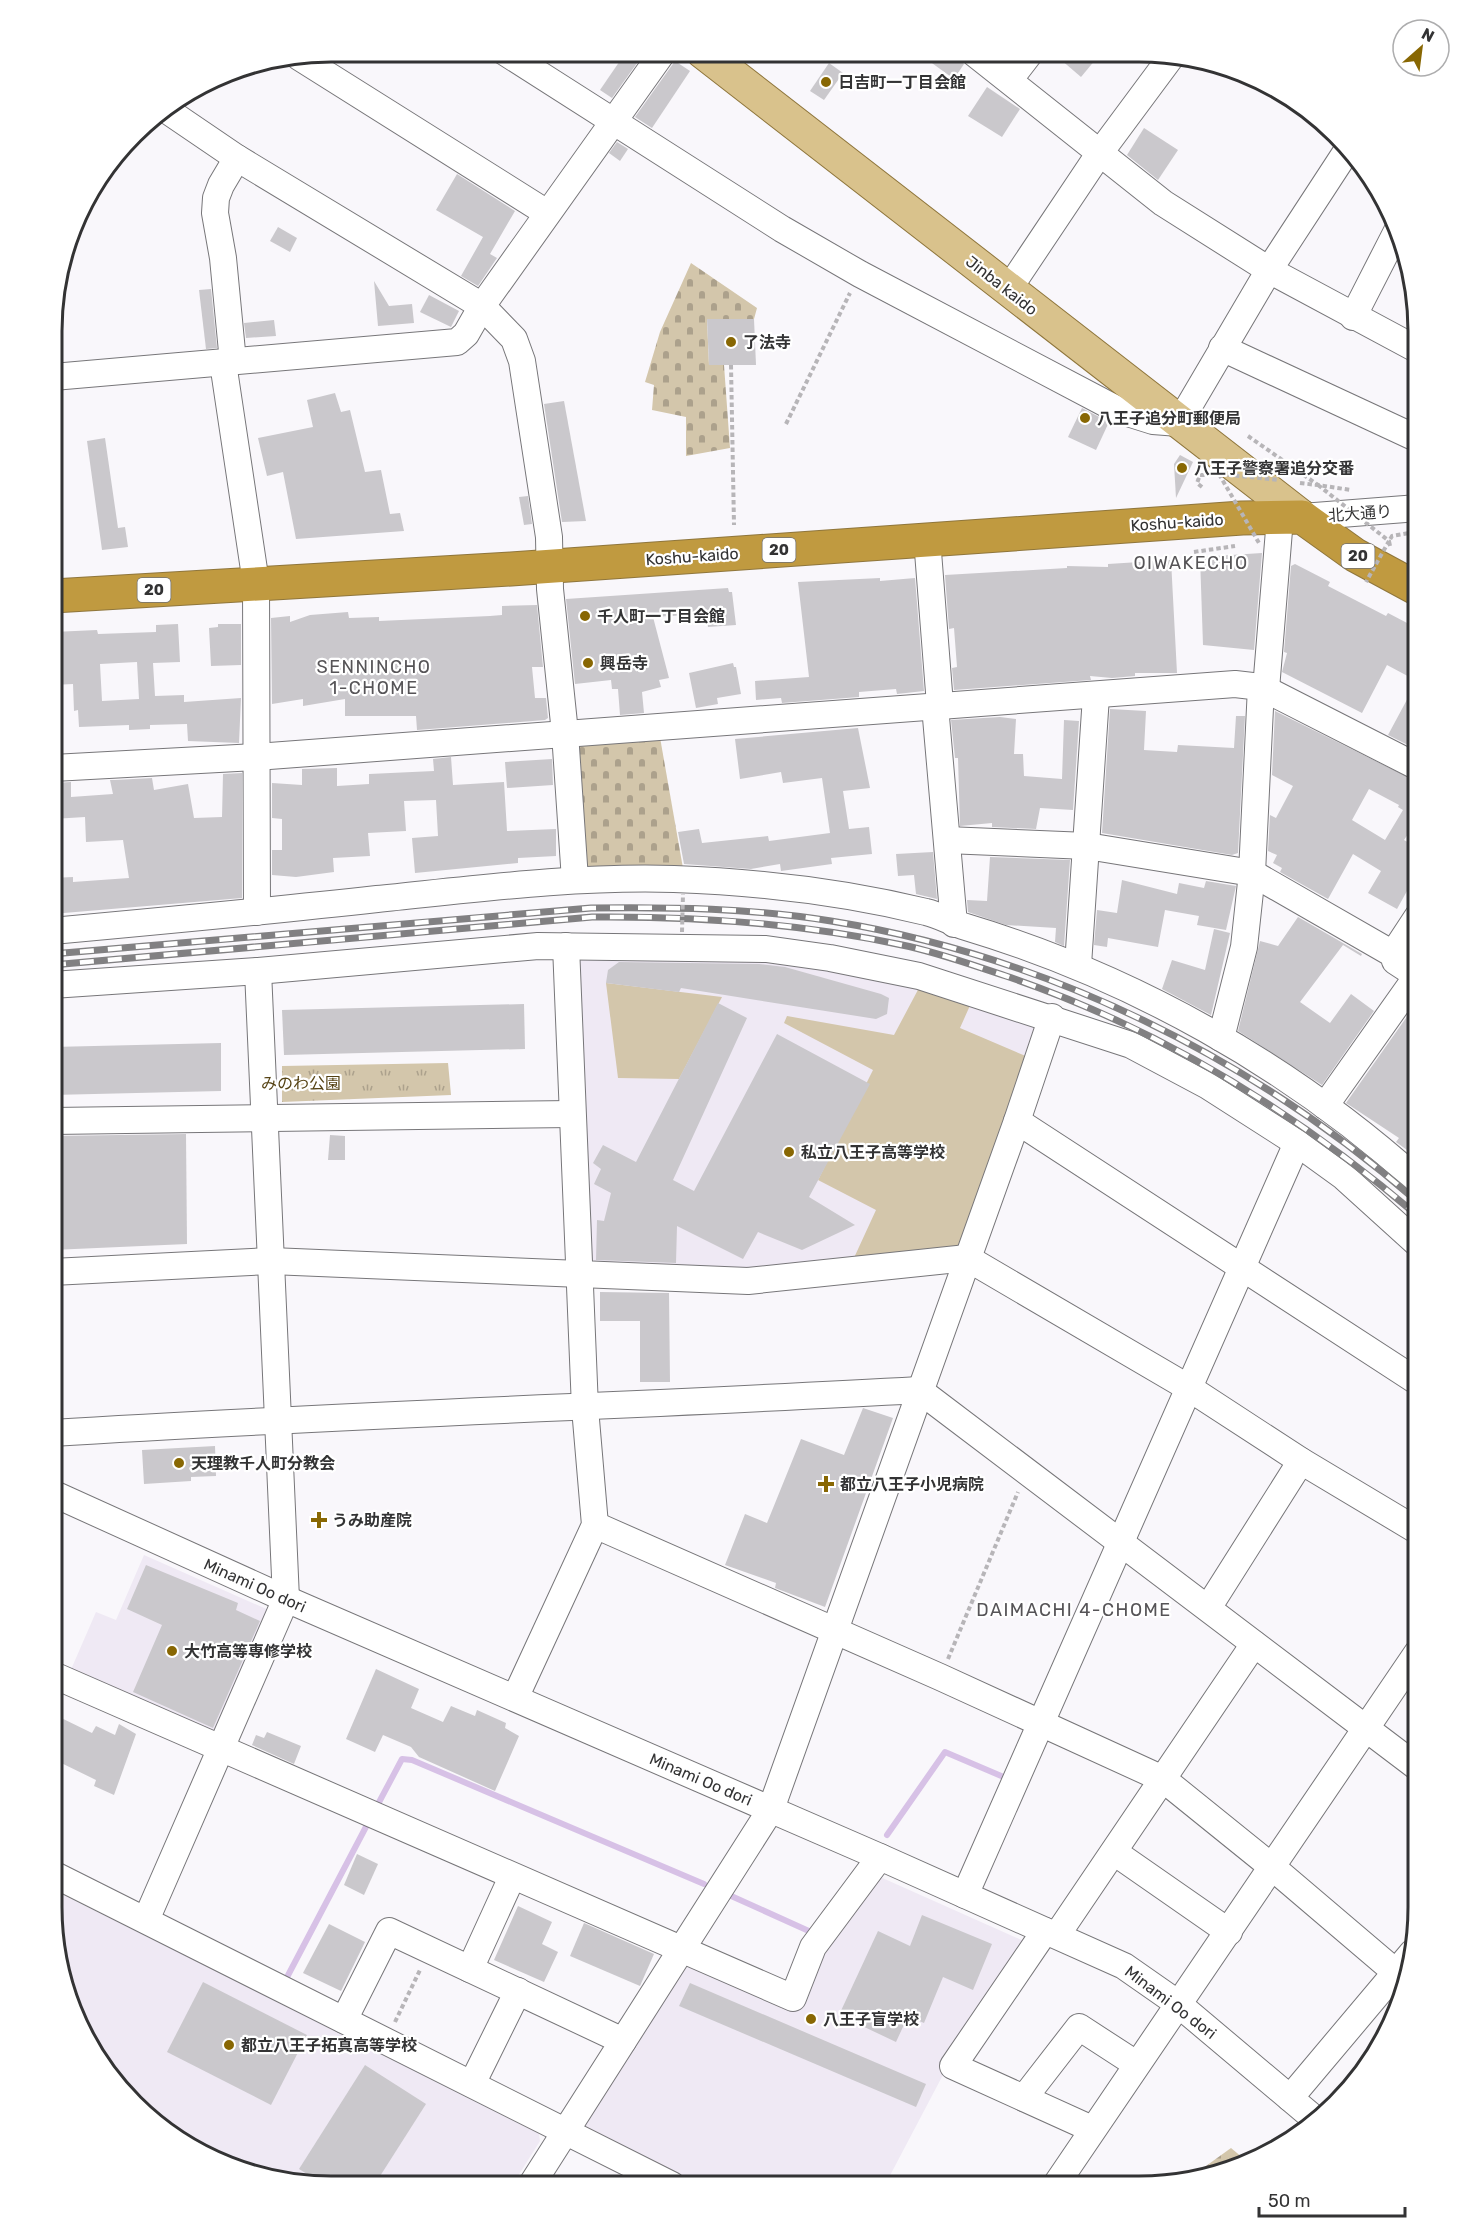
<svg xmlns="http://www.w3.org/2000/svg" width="1469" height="2237" font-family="Rubik,'Noto Sans JP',sans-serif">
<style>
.built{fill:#efe9f4}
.cemetery{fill:url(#cemetery-stones)}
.park{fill:url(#park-tufts)}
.garden{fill:#d3c6ab}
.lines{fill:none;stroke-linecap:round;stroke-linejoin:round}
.stream{stroke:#d7c1e6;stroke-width:6}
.building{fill:#cac8cc;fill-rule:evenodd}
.minor-casing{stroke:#777679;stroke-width:28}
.major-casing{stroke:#8f763c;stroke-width:35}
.highway-casing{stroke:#8f763c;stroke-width:35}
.path{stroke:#b7b5b8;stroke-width:4;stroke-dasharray:4.5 3;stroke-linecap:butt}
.minor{stroke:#fff;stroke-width:26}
.major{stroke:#d9c28c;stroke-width:33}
.highway{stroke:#c09a40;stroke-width:33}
.rail-casing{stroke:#818082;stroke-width:7}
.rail{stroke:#fff;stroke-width:4.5;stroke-dasharray:14;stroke-linecap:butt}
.path-bridge{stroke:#b7b5b8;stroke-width:4;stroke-dasharray:4.5 3;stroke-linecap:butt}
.poi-dot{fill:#886703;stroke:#fff;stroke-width:2}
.labels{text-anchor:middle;stroke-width:4.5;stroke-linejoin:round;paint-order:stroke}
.shield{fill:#fff;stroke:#707071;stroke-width:1.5}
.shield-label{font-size:15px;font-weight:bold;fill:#333334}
.poi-label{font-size:16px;font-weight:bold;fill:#333334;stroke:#fff;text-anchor:start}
.street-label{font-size:16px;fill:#333334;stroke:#fff}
.park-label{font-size:16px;fill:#554213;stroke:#fff}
.neighbourhood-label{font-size:18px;letter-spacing:1.5px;fill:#565457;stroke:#fff}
.rim{fill:none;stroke:#333334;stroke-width:3}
</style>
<defs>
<pattern id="cemetery-stones" width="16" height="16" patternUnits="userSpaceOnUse" patternTransform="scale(1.5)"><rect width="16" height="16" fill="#d3c6ab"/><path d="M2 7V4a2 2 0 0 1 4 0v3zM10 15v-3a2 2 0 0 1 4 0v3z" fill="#aca18c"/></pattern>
<pattern id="park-tufts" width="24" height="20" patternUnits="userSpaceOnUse" patternTransform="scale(1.5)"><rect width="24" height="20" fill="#d3c6ab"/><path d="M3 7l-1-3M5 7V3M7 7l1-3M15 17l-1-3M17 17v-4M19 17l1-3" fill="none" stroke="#aca18c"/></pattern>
</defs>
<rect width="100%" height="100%" fill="#f9f7fb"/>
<g class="built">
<polygon points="580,952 759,958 934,989 1040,1023 959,1247 748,1273 599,1265 590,1257 572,962"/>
<polygon points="144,1555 280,1615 222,1749 66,1681 96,1612 116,1620"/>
<polygon points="869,1872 1035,1946 945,2071 885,2185 672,2185 566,2131 681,1951 793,1998"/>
<polygon points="51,1889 538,2129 540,2141 513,2184 295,2184 224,2165 161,2128 109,2077 72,2014 51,1906"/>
</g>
<g class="cemetery">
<polygon points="691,263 757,308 754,319 707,319 709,365 724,365 730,448 686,456 686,417 652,410 654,385 645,382 660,332"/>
<polygon points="658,726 684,874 587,874 565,733"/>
<polygon points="1231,2148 1249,2163 1196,2174 1199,2171"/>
</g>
<polygon class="park" points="448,1063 451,1095 282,1102 282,1066"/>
<g class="garden">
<polygon points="606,983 722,997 679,1079 618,1078"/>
<polygon points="920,986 972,1001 960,1028 1028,1057 959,1247 853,1260 876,1210 818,1180 873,1070 784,1023 787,1016 894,1035"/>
</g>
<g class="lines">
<g class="stream">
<polyline points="377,1806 402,1759 412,1760 704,1884"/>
<polyline points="887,1835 945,1752 1006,1778"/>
<polyline points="729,1895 811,1932"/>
<polyline points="285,1981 368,1823"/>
</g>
</g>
<g class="building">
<polygon points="626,52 645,52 612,98 600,90"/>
<polygon points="918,53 953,53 964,64 954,79"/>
<polygon points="1053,53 1101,53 1081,77"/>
<polygon points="675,61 690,71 652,128 635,117"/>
<polygon points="829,63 843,73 824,100 810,91"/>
<polygon points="987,87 1020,109 1002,137 968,116"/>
<polygon points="1144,128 1178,150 1158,180 1127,155"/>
<polygon points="617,142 628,149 620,161 609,153"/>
<polygon points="457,174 515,211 490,254 497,258 478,286 461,276 483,237 436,210"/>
<polygon points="278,227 297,238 290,252 270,241"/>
<polygon points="374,281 389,306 412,304 414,323 378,326"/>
<polygon points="211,289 217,348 206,349 199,290"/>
<polygon points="429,295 459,311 451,327 420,312"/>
<polygon points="707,319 754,319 756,365 709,365"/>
<polygon points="274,320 276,336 246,338 244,323"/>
<polygon points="335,393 341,412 350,410 365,472 381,470 390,514 400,513 404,531 296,539 283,472 267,476 258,438 313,427 307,400"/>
<polygon points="564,401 586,521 562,522 544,404"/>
<polygon points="1082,408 1109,422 1096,450 1068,437"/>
<polygon points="105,438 118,528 125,527 128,547 102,550 87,441"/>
<polygon points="1180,455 1193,462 1176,498 1174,464"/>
<polygon points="528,496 532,524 524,525 519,497"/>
<polygon points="1262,553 1254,650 1203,645 1200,557"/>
<polygon points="1171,560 1177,673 1135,673 1135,676 1112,678 1090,676 1091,680 954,690 952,668 957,667 954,628 949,629 945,575 1067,568 1067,566 1108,567 1108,564"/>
<polygon points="1295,564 1330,582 1328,586 1386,616 1388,613 1409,624 1407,626 1418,632 1418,750 1388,735 1417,681 1387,665 1362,713 1282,672 1287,653 1284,652 1291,566"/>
<polygon points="880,578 880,581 915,578 924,691 897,694 896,689 859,692 859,697 782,703 781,698 756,700 755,681 809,677 798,582"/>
<polygon points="728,588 729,592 732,592 736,625 708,627 706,614 653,617 669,678 659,680 661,687 642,692 644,713 620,715 618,689 612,689 611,680 575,684 566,599"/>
<polygon points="537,605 543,667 532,667 535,698 546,698 548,718 545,720 417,730 416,716 345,716 345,699 303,706 303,699 272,704 271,618 290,616 290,622 310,615 348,612 349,618 379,617 379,621 490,616 502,615 502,606"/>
<path d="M178,624L180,662L153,663L155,696L184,695V702L241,698L239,743L188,741L187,724L150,725V729L129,730V725L79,727L78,710L74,711L73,684L53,685V632L97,630L98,634L156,632V625ZM137,662L139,699L102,701L100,664Z"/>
<polygon points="218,624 241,624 241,665 211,666 209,628 218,627"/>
<polygon points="733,663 734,667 736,667 741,694 717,698 718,704 696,708 689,673"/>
<polygon points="1110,709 1146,711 1144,750 1177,752 1178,745 1234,748 1236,716 1245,716 1238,853 1232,855 1102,833"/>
<path d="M1275,711L1418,782V819L1404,840L1418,848V886L1413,894L1407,891L1397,909L1368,893L1381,871L1353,854L1328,899L1280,872L1282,868L1273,863L1277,855L1268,851L1270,815L1276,818L1293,786L1272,775ZM1369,789L1399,805L1398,807L1403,810L1385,840L1352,820Z"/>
<polygon points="1000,717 1016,719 1014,754 1023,754 1024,776 1062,779 1064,720 1079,721 1073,810 1040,808 1036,829 992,827 992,823 960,826 958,758 955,758 951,720"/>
<polygon points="858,728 870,788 843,791 849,829 869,827 872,854 831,858 832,864 781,871 780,864 751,869 684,864 678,832 699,829 702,843 768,836 769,841 830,833 822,778 783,783 781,772 740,779 735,739"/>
<polygon points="451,757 453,785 504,782 507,831 556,829 556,856 518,858 518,863 415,873 412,838 438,836 436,800 404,801 406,831 368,833 370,856 333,858 334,872 296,877 272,875 272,850 282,850 282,819 272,818 272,783 302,785 302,769 337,768 337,786 369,784 369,774 434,771 433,759"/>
<polygon points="552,759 553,785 507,788 505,762"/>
<polygon points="242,773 242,898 52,914 52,878 73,877 73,882 129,878 123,840 86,842 85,817 53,819 53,783 71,782 71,797 113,794 110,780 115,780 152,778 154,790 188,784 194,818 222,817 223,774"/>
<polygon points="933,852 937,899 916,894 914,875 898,876 896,854"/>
<polygon points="990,857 1070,860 1064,946 1055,942 1056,928 1006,925 968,912 967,900 987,901"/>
<polygon points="1122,880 1177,894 1179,883 1204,888 1206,881 1236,886 1226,930 1197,925 1199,916 1165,910 1158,947 1108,938 1107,947 1094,945 1097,910 1117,913"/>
<polygon points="1298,917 1362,954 1361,956 1343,945 1300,1002 1330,1023 1351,994 1374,1011 1322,1085 1238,1031 1260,941 1278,946"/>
<polygon points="1214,929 1230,933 1211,1015 1162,989 1172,960 1205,970"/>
<polygon points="619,962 759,964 785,967 881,994 889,998 887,1014 876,1019 681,988 679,992 606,983 608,970"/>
<polygon points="1418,1001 1418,1158 1396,1142 1399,1138 1346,1103"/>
<polygon points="718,1003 747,1018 673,1180 694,1191 777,1034 870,1084 809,1197 855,1225 802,1250 758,1232 743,1259 677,1226 676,1263 596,1260 597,1220 604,1221 611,1193 594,1184 601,1169 593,1163 603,1145 636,1162"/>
<polygon points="524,1004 525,1049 284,1055 282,1010"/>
<polygon points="221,1043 221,1091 52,1095 52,1047"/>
<polygon points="186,1134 187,1244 52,1250 52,1136"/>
<polygon points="330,1135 345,1136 345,1160 328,1160"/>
<polygon points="600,1292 669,1293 670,1382 640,1382 640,1321 600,1321"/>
<polygon points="863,1408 893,1418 825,1607 775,1588 776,1583 725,1565 745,1514 767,1523 801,1439 844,1455"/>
<polygon points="215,1446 216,1476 191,1477 191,1481 144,1484 142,1450"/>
<polygon points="146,1565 238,1603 236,1610 260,1621 213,1728 133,1692 162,1625 127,1609"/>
<polygon points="376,1669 419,1689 411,1708 443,1722 451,1706 475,1716 477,1710 506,1723 505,1728 519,1736 495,1791 419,1757 411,1747 383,1735 375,1752 346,1739"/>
<polygon points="51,1713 92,1733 96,1726 115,1735 119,1724 136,1734 114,1795 94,1786 96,1780 51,1758"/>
<polygon points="267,1732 301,1746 294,1764 252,1745 256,1735 264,1738"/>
<polygon points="357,1854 378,1864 364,1895 344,1885"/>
<polygon points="518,1906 552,1922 542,1944 558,1952 544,1982 494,1960"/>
<polygon points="922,1915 992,1944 973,1990 943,1977 924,2023 908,2016 896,2042 839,2015 878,1931 910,1946"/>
<polygon points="584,1923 654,1954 640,1986 570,1956"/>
<polygon points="329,1924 365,1942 341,1991 303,1973"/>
<polygon points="203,1982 307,2035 271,2105 167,2052"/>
<polygon points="690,1983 926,2084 916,2107 679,2006"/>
<polygon points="365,2065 426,2104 375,2184 323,2184 299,2169"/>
</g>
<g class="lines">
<defs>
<g id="minor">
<polyline points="503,51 782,229 860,274 1118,410 1153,421 1179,423 1269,270 1348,149"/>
<polyline points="974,53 1163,203 1269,270 1418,350"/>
<polyline points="299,57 547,213"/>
<polyline points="1010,79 1030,53"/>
<polyline points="165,109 237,158 482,306 514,339 522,361 549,537 550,589 565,733 575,880"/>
<polyline points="1008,290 1099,154 1174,53"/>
<polyline points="1353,317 1398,229"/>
<polyline points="1222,348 1418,439"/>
<polyline points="233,362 223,258 215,213 216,198 221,185 237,158"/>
<polyline points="223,363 256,583 257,912"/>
<polyline points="53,377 457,342 466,334 482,306 663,52"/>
<polyline points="1302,517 1418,508"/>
<polyline points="927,539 940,705"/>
<polyline points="1266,689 1280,518"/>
<polyline points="935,706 954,924"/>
<polyline points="53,768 256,757 1235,684 1261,687 1418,767"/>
<polyline points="947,840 1087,846 1252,873 1393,954 1395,961 1418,976"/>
<path d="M52,931C161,921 269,911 377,899C476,889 575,876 674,879C758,882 844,892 926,912C940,915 952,923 966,927C1132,977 1289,1065 1418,1181"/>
<polyline points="1393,954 1418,916"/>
<polyline points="1078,965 1096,696"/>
<polyline points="52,985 258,971 538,946 766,949 830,958 919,976 1131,1045 1208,1086 1297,1143 1344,1177 1418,1244"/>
<polyline points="1221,1038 1244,947 1252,873 1261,687"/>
<polyline points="1325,1106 1417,976"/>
<polyline points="52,1121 572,1114"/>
<polyline points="1017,1121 1418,1382"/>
<polyline points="52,1272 271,1261 748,1281 967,1258 1189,1388 1301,1461 1418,1531"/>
<path d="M52,1433C341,1415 630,1406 919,1390L1417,1767"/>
<polyline points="52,1493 286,1599 880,1857 1124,1966 1177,2003 1316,2120"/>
<polyline points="595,1525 940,1677 1163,1779 1272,1867 1406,1981"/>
<polyline points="1208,1608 1301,1461"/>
<polyline points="51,1674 793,1998 813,1947 880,1857"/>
<polyline points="515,1698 595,1525 585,1408 566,946"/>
<polyline points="1114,1852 1229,1932"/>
<polyline points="51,1873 672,2185"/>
<polyline points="965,1895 1297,1143"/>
<polyline points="146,1920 286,1599 258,971"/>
<polyline points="1045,1931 953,2066 1092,2129"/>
<polyline points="1057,1935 1254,1644"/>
<polyline points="470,1969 512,1877"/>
<polyline points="344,2020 389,1931 623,2041"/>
<polyline points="472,2084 518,1991"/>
<polyline points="1024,2098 1079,2027 1136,2064"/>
<polyline points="1290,2098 1412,1953"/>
<polyline points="532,2184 771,1809 1017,1121 1052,1017"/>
<polyline points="1055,2186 1417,1653"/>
</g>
<polyline id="major" points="703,52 1302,517"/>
<polyline id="highway" points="53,596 511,569 1242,518 1302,517 1355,555 1418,589"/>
</defs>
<use href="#minor" class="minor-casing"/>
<use href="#major" class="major-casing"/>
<use href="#highway" class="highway-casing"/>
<g class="path">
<polyline points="731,365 734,525"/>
<polyline points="786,424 850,293"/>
<polyline points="1248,436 1318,485 1351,490"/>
<polyline points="1300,483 1317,485"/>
<polyline points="1202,487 1197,483 1200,475 1205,475"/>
<polyline points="1390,546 1389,541 1392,536 1409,533"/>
<polyline points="1194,552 1235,546"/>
<polyline points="948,1659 1018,1492"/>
<polyline points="395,2022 420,1970"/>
</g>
<use href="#minor" class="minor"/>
<use href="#major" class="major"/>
<use href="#highway" class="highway"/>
<defs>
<g id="rail">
<path d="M52,954L591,908C671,907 752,908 831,921C1048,956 1253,1058 1418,1202"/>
<path d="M52,965L592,917C696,916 799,923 902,945C937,952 972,965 1006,976C1159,1028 1295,1111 1418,1216"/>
</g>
</defs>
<use href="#rail" class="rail-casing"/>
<use href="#rail" class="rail"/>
<g class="path-bridge">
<polyline points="1219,474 1259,543"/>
<polyline points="1220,474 1279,480"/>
<polyline points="1318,485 1389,541 1366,582"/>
<polyline points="682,932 683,894"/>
</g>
</g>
<g class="poi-dot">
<circle cx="826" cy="82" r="6"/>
<circle cx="731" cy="342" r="6"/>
<circle cx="1085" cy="418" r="6"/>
<circle cx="1182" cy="468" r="6"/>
<circle cx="585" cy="616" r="6"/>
<circle cx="588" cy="663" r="6"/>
<circle cx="789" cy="1152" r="6"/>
<circle cx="179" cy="1463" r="6"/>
<path d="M823 1475h6v6h6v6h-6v6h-6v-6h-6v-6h6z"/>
<path d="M316 1511h6v6h6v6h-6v6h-6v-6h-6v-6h6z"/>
<circle cx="172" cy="1651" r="6"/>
<circle cx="811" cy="2019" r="6"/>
<circle cx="229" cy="2045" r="6"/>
</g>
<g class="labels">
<g class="shield">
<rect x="762.5" y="538" width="33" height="24" rx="4.5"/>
<rect x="1341.5" y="544" width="33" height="24" rx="4.5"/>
<rect x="137.5" y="578" width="33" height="24" rx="4.5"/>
</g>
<g class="shield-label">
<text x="779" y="555">20</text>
<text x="1358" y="561">20</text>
<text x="154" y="595">20</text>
</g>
<g class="poi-label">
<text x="838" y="88">日吉町一丁目会館</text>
<text x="743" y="348">了法寺</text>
<text x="1097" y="424">八王子追分町郵便局</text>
<text x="1194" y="474">八王子警察署追分交番</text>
<text x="597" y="622">千人町一丁目会館</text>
<text x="600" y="669">興岳寺</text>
<text x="801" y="1158">私立八王子高等学校</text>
<text x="191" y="1469">天理教千人町分教会</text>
<text x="840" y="1490">都立八王子小児病院</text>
<text x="332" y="1526">うみ助産院</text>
<text x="184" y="1657">大竹高等専修学校</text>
<text x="823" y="2025">八王子盲学校</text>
<text x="241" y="2051">都立八王子拓真高等学校</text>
</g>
<g class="street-label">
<text transform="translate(1002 285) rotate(38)" y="6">Jinba kaido</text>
<text transform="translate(1360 513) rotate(-4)" y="6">北大通り</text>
<text transform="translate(1177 522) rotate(-4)" y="6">Koshu-kaido</text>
<text transform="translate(692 556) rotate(-4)" y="6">Koshu-kaido</text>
<text transform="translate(255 1585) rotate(24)" y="6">Minami Oo dori</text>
<text transform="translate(701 1779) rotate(23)" y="6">Minami Oo dori</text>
<text transform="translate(1171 2002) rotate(37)" y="6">Minami Oo dori</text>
</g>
<g class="park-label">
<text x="301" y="1089">みのわ公園</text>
</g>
<g class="neighbourhood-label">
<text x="1191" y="569">OIWAKECHO</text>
<text x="374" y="673">SENNINCHO<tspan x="374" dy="21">1-CHOME</tspan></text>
<text x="1074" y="1616">DAIMACHI 4-CHOME</text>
</g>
</g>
<path d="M0 0H1469V2237H0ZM331 62H1139A269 269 0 0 1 1408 331V1907A269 269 0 0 1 1139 2176H331A269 269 0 0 1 62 1907V331A269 269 0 0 1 331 62Z" fill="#fff" fill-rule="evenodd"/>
<path class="rim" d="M331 62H1139A269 269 0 0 1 1408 331V1907A269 269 0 0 1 1139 2176H331A269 269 0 0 1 62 1907V331A269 269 0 0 1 331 62Z"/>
<g transform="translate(1421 48) rotate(28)"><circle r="28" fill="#ffffff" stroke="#adadae" stroke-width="1.5"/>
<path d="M0-4.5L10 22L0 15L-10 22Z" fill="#886703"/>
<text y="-9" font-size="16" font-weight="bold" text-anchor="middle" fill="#333334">N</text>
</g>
<path d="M1259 2207v9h146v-9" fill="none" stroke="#333334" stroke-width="3"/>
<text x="1268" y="2207" font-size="18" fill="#333334" stroke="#ffffff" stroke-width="4.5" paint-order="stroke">50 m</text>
</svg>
